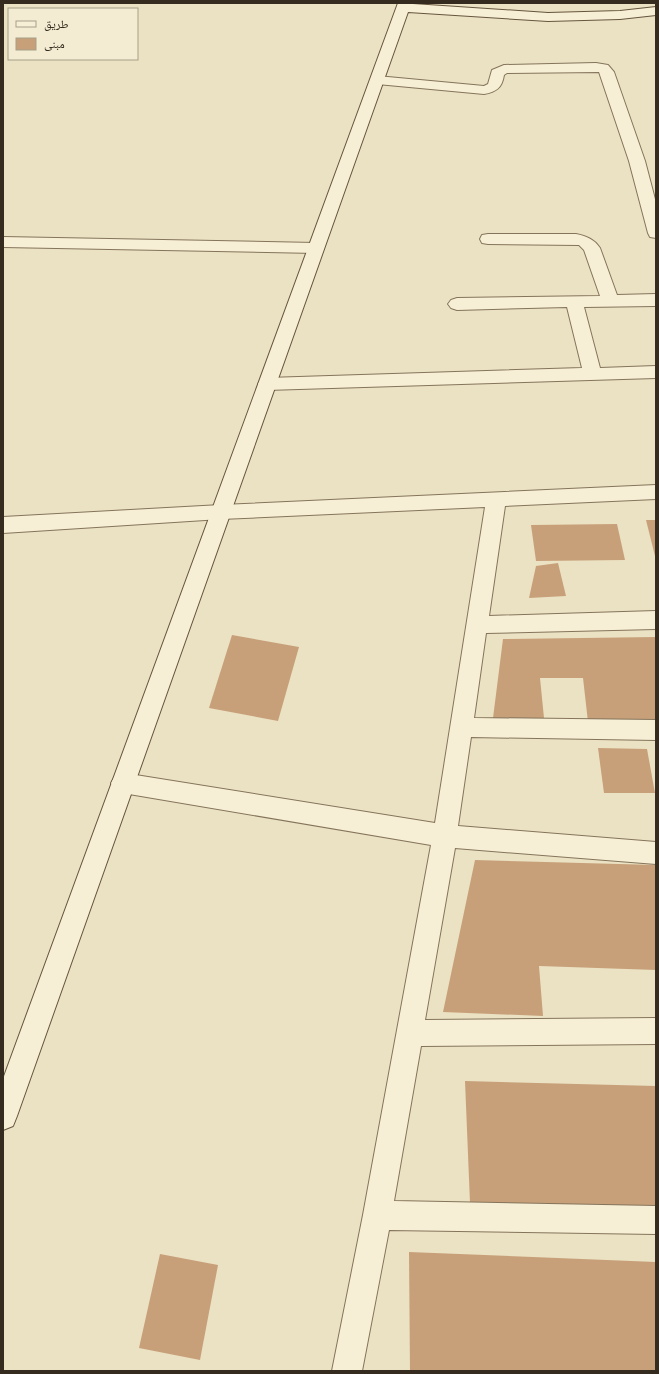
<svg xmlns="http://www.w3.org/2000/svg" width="659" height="1374" font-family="'PT Serif','Noto Naskh Arabic',serif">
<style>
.building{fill:#c7a07a}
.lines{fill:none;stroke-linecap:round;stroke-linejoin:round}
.street-casing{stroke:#84745b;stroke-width:2}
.secondary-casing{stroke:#66553e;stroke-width:2}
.street{fill:#f7efd5;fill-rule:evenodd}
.secondary{fill:#f7efd5;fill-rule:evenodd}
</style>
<rect width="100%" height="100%" fill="#ebe2c3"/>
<g class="building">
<polygon points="646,520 656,520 656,556 655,556"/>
<polygon points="617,524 625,560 536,561 531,525"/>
<polygon points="558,563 566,596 529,598 536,566"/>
<polygon points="232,635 299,647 278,721 209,708"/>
<polygon points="656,637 656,723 588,722 583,678 540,678 544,718 493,718 503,639"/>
<polygon points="598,748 647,749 655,793 604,793"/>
<polygon points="475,860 656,865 656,970 539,966 543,1016 443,1012"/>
<polygon points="465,1081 656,1086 656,1208 470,1203"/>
<polygon points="409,1252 656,1262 656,1371 410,1371"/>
<polygon points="160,1254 218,1265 200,1360 139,1348"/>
</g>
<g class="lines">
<defs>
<g id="street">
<path d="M596,63L608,65L614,72L645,161L656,203V238L650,237L648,233L629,161L599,72L507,73L504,75C502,88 496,92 484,94L377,84L372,83L370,80L372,77L377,76L484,86L488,84L492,70L504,65Z"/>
<path d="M488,234H576C586,236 594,239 600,248L617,295L656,294V306L584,307L600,368L656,366V378L267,390L261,388L258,384L261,380L267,378L582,368L567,307L457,310L451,308L448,304L451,300L457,298L600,296L584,250L579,245L488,244L482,243L480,239L482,235Z"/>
<polygon points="3,237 316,243 322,244 324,248 322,252 316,253 3,247"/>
<polygon points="656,485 656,499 505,506 489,616 656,611 656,629 486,633 474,718 656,720 656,740 471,737 458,826 656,842 656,864 455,848 425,1020 656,1018 656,1044 421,1046 394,1201 656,1206 656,1234 389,1230 362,1371 332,1371 363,1215 431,845 123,793 115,790 111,783 115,776 123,773 435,823 485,507 221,519 3,533 3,517 221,505"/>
</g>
<polygon id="secondary" points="398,3 548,13 620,11 656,7 656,15 620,19 548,21 408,12 17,1116 13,1126 3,1130 3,1079"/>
</defs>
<use href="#street" class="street-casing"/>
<use href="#secondary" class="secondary-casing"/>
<use href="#street" class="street"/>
<use href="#secondary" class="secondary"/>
</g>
<rect width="659" height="1374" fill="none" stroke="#352b1e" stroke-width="8"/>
<rect x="8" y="8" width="130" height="52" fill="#f3ecd2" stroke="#a79f8a"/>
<rect x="16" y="21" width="20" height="6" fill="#f7efd5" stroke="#a79f8a"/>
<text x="44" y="28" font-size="12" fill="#352b1e">طريق</text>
<rect x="16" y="38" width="20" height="12" fill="#c7a07a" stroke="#a79f8a"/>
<text x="44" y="48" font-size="12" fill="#352b1e">مبنى</text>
</svg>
